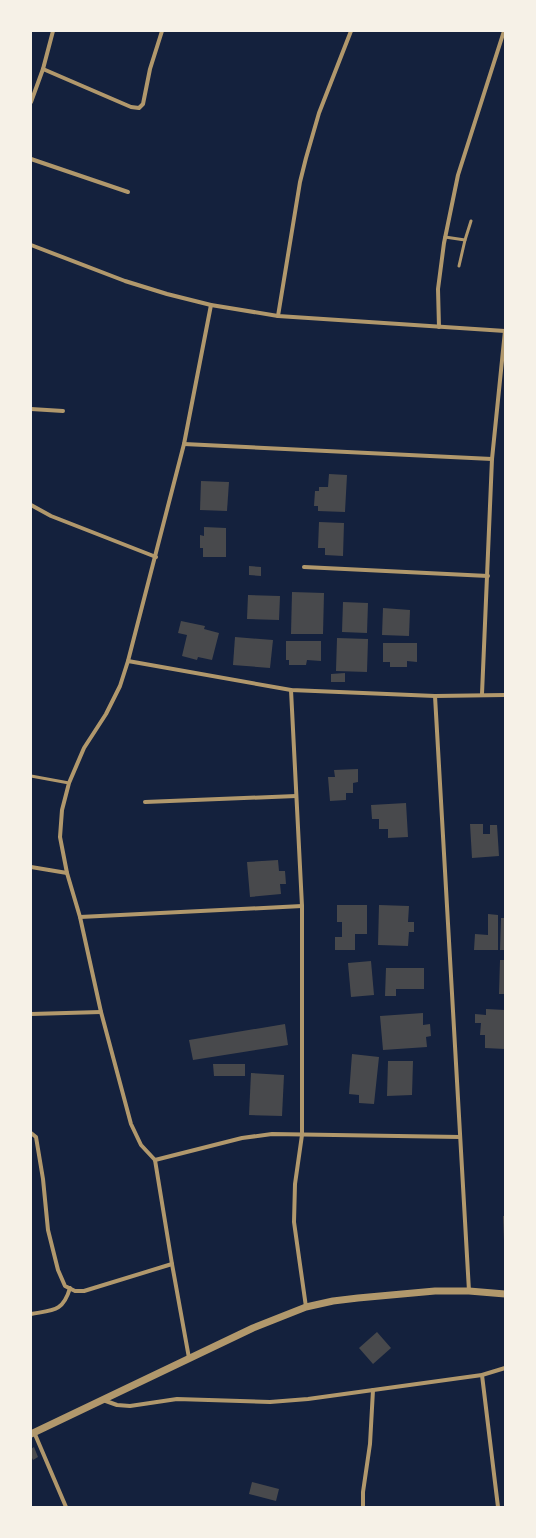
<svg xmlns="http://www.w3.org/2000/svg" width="536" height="1538" font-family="'Roboto Condensed',sans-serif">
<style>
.building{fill:#48494c}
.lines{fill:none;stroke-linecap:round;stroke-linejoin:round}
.service{stroke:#b1986c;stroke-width:3}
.minor{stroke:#b1986c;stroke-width:4}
.tertiary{stroke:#b1986c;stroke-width:7}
</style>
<rect width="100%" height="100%" fill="#14213d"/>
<g class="building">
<polygon points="329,474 347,475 345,512 318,511 318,506 314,506 315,491 319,491 319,487 328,487"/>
<polygon points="201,481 229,482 227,511 200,510"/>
<polygon points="319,522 344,523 343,556 325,555 325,548 318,548"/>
<polygon points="204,527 226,528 226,557 203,557 203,548 200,548 200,535 204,536"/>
<polygon points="249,566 261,567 261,576 249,575"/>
<polygon points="292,592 324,593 323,634 291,634"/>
<polygon points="248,595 280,596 279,620 247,619"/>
<polygon points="343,602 368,603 367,633 342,632"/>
<polygon points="383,608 410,610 409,636 382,635"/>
<polygon points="181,621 205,626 204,629 219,633 212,660 198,657 197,660 182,656 187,635 178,633"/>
<polygon points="235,637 273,640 270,668 233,665"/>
<polygon points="337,638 368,639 367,672 336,671"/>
<polygon points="286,641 321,641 321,661 307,660 306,665 289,665 289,660 286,660"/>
<polygon points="383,643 417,643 417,662 407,661 407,667 390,667 390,662 383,662"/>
<polygon points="345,673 345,682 331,682 331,674"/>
<polygon points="358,769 358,782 353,783 353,793 346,793 346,800 330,801 328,777 335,777 334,770"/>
<polygon points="406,803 408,837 388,838 388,829 379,829 379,819 372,819 371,805"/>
<polygon points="470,824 483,824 483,834 490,834 490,825 497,825 499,856 472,858"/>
<polygon points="278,860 279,871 285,871 286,884 280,884 281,894 250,897 247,862"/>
<polygon points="337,905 367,905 367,934 355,934 355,950 335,950 335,937 342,937 342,922 337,922"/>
<polygon points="379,905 409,906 408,922 414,922 414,932 409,932 408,946 378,945"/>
<polygon points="488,914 498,915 498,950 474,950 475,934 488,935"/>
<polygon points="501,918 505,918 505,950 500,950"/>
<polygon points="500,960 505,960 505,994 499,994"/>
<polygon points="371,961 374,995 351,997 348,963"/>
<polygon points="386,968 424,968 424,989 396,989 396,996 385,996"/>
<polygon points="486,1009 505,1010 505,1049 485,1048 485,1035 480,1035 481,1023 475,1023 475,1014 486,1015"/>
<polygon points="423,1013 423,1025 430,1024 431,1036 426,1037 427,1047 383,1050 380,1016"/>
<polygon points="285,1024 288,1045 193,1060 189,1040"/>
<polygon points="352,1054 379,1057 374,1104 359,1103 359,1095 349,1094"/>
<polygon points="388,1061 413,1061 412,1095 387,1096"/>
<polygon points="213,1064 245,1064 245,1076 214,1076"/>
<polygon points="251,1073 284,1075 282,1116 249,1115"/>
<polygon points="503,1216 505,1216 505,1241 504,1241"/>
<polygon points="377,1332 391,1348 373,1364 359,1348"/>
<polygon points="34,1447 38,1457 33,1460 31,1456 31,1449"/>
<polygon points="252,1482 279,1489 276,1501 249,1494"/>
</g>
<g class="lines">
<g class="service">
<polyline points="445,237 465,240"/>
<polyline points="459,266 465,240 471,221"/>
<polyline points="31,776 69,783"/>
</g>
<g class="minor">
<polyline points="43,69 131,107 139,108 143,104 150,69 162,31"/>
<polyline points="31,102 43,69 53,31"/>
<polyline points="31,159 128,192"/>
<polyline points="31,245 125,281 167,294 211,305 278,316 505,331"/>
<polyline points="278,316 300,182 306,158 319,113 351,31"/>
<polyline points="439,327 438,289 444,243 458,175 504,31"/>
<polyline points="31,409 63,411"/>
<polyline points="184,444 492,459"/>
<polyline points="31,505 51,516 156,557"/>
<polyline points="304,567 488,576"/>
<polyline points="128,661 291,690 435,696 505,695"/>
<polyline points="291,690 302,906 302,1135 295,1184 294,1222 306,1307"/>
<polyline points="482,694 492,459 505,331"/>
<polyline points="435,696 469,1291"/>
<polyline points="145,802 296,796"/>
<polyline points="31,867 67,873"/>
<polyline points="80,917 302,906"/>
<polyline points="31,1014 101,1012"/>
<polyline points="31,1133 36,1137 43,1179 48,1230 58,1270 65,1286 75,1291 84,1291 172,1264"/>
<polyline points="155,1160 242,1138 272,1134 460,1137"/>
<path d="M31,1314C53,1310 63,1312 70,1288"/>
<polyline points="189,1358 172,1264 155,1160 141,1145 131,1124 101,1012 80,917 67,873 60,837 62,810 69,783 84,748 106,714 120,686 128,661 184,444 211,305"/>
<polyline points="482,1375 498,1507"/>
<polyline points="103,1400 117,1405 130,1406 177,1399 270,1402 308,1399 482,1375 505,1368"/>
<polyline points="34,1432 66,1507"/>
<polyline points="363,1507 363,1492 370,1444 373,1390"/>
</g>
<polyline class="tertiary" points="31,1434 253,1328 306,1307 333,1301 358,1298 435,1291 469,1291 505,1294"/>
</g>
<rect width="536" height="1538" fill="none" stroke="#f6f1e7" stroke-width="64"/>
</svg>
